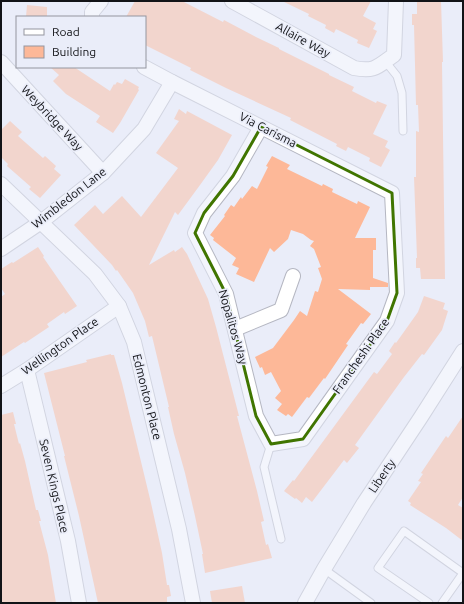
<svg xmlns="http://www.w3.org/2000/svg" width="464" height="604" font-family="Ubuntu,sans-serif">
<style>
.building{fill:#fdb898}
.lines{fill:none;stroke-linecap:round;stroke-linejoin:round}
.service-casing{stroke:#b5b7c2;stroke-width:9}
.minor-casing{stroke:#b5b7c2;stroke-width:16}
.service{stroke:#fff;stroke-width:7}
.minor{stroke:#fff;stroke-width:14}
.marked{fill:none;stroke:#407500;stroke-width:3;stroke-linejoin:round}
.labels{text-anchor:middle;stroke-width:3.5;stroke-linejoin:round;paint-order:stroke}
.street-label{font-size:12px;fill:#121317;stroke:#eaedf9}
</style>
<rect width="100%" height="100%" fill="#eaedf9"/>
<g class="building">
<polygon points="135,1 182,1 223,22 224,20 258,38 279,48 279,49 329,74 329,75 354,87 352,91 376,103 377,101 387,105 373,134 388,141 385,147 390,150 381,167 369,161 370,158 348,147 346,151 336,146 337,144 290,120 291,118 226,88 190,70 191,68 145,45 145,17 126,17"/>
<polygon points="282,1 371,1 363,16 376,23 373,29 377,31 369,48 357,43 358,40 336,29 334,33 325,28 326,25 308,16 309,14"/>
<polygon points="417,1 441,1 443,62 442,62 445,279 421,279 420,268 416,268 416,258 417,258 414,177 416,177 416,131 419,132 418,105 416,105 414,25 412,25 412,14 417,14"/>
<polygon points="27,5 47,7 47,17 26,17"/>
<polygon points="50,67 74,67 110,91 114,84 115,85 117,82 122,84 125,79 139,87 138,89 139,90 120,123 113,133 96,122 100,116 66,94 53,81 59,75"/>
<polygon points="179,109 186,114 187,111 232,135 218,160 200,185 178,215 175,212 149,265 174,250 175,252 182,247 187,254 208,299 216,327 239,416 237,416 257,491 264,521 261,522 266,545 268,544 272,558 205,573 202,554 203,554 195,516 185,473 174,434 168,407 169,407 152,336 149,337 145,321 133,293 117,270 116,271 112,265 74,225 95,205 103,214 122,196 141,217 178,168 156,153 179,121 174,119"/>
<polygon points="10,121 22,132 18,136 43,158 45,156 56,166 54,169 61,175 40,198 29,189 31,187 7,166 8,164 1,157 1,130"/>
<polygon points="272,156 290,165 287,169 322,186 323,184 333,189 332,192 357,204 358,201 370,207 355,238 376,238 376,250 373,250 373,278 388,283 388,287 370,287 370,290 338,289 371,314 363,324 361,323 346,344 348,345 325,379 324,378 309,398 307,397 292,417 288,414 286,416 277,410 282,404 275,398 281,391 271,372 265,375 262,367 260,368 255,357 273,348 294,320 300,311 307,316 315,291 318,292 322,279 318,268 321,267 314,249 310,246 314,241 311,240 303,234 291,230 288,239 274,252 270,248 254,282 236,274 239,268 232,265 236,258 213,240 214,238 210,235 225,216 224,215 231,205 234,207 241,197 242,199 252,186 257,189 268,167 266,166"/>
<polygon points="38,247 44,256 43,257 77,306 65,314 64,312 47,324 49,327 25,343 24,342 1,357 1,297 5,294 1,288 1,269 12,262 13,263"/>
<polygon points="424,296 445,303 443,309 448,311 442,330 424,355 422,354 404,377 355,445 359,448 347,463 344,460 312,502 306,497 302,503 296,498 295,499 284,491 293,480 294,481 374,372 377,374 392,354 389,351 395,342 396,343 418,312"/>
<polygon points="111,354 111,355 114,355 122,383 151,503 162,553 167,585 169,585 171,596 167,597 167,603 98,603 79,516 64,456 65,456 44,373 87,362 86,360"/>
<polygon points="13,412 16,424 14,424 19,444 20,443 25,461 36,510 38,510 41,521 39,521 48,555 56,603 1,603 1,415"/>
<polygon points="463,416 463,497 458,505 463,508 463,541 446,528 410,505 411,503 408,501 421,482 418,481 423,474 421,473 446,436 448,438"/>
<polygon points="242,586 245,603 212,603 210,591"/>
</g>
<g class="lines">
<defs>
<g id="service">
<polyline points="385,61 397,76 402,93 403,131"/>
<polyline points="271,444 264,467 281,539"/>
<polyline points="324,569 371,603"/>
<polyline points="429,603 378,568 404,531 463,573"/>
<polyline points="442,603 463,573"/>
</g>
<g id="minor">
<path d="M232,1L354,68C375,72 377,67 394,55L396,1"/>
<polyline points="92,17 92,12 101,1"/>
<polyline points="1,62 103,173"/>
<polyline points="144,67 172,82 392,193 397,293 387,321 303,439 271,444 256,416 226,294 195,233 204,213 233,176 261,127"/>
<polyline points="1,184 95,274 119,306 134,342 179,529 193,603"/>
<polyline points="1,249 41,222 103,173 144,129 172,82"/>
<polyline points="235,329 281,310 293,276"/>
<polyline points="27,370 68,541 79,603"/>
<polyline points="1,386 27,370 119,306"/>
<polyline points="305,603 324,569 364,503 421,417 463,351"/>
</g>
</defs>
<use href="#service" class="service-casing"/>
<use href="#minor" class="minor-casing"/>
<use href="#service" class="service"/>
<use href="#minor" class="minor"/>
</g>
<path d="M0 0H464V604H0ZM261,127L392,193L397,293L387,321L303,439L271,444L256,416L226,294L195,233L204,213L233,176Z" fill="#eaedf9" fill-opacity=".55" fill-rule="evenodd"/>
<path class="marked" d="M261,127L392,193L397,293L387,321L303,439L271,444L256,416L226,294L195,233L204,213L233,176Z"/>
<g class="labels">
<g class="street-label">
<text transform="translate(303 40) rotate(29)" y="4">Allaire Way</text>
<text transform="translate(52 118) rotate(47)" y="4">Weybridge Way</text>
<text transform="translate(268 130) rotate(27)" y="4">Via Carisma</text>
<text transform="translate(69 198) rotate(-38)" y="4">Wimbledon Lane</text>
<text transform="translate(233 327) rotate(74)" y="4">Nopalitos Way</text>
<text transform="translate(60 346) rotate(-35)" y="4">Wellington Place</text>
<text transform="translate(361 356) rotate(-55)" y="4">Francheshi Place</text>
<text transform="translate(147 397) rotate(76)" y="4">Edmonton Place</text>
<text transform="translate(382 476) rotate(-56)" y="4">Liberty</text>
<text transform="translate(54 486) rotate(77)" y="4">Seven Kings Place</text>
</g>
</g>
<rect width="464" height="604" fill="none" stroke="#121317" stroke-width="4"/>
<rect x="16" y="16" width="130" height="52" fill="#eaedf9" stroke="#94969f"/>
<rect x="24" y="29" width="20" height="6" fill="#ffffff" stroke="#94969f"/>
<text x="52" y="36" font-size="12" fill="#121317">Road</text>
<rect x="24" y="46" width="20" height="12" fill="#fdb898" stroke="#94969f"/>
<text x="52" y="56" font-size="12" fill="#121317">Building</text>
</svg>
